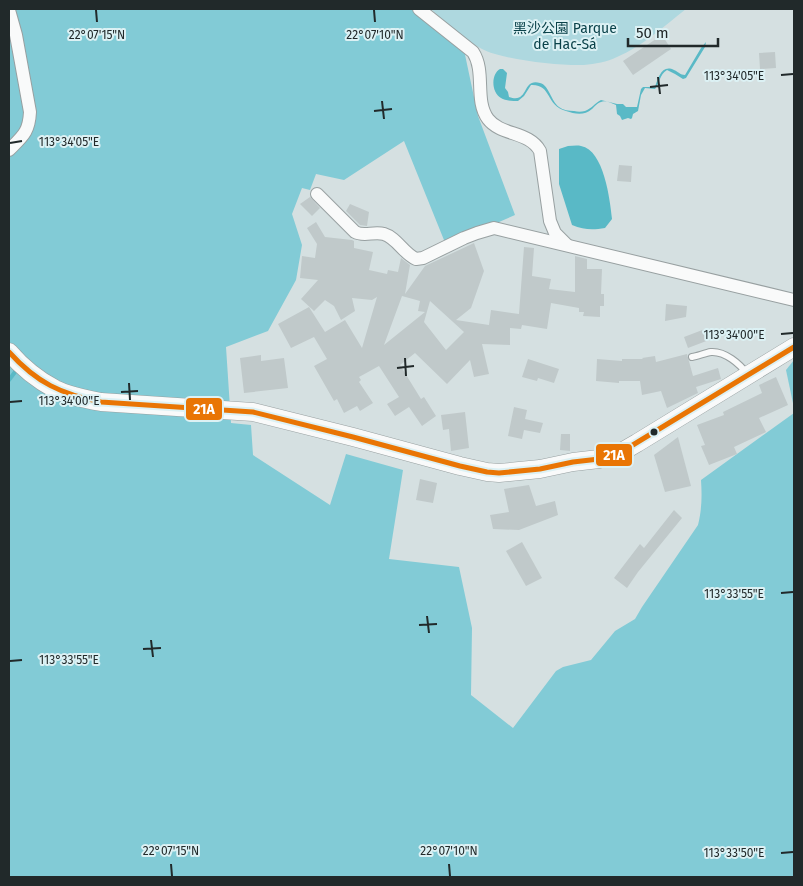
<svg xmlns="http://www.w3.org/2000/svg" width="803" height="886" font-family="'Fira Sans','Noto Sans SC',sans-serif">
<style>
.green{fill:#aed8df}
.forest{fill:#82cbd6}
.water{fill:#59b9c6}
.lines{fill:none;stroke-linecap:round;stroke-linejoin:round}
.stream{stroke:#59b9c6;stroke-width:4}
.building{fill:#c0c9ca;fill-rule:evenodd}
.lane-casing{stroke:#98a0a1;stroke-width:8}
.street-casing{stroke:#98a0a1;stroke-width:14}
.secondary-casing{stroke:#98a0a1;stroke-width:19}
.lane{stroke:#f9fafa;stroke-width:6}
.street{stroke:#f9fafa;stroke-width:12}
.secondary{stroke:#f9fafa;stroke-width:18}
.bus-1-casing{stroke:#dcf1f4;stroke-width:9}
.bus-1{stroke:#e97504;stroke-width:5}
.ticks{fill:none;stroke:#21292a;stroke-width:2}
.bus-dot{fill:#21292a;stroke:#dcf1f4;stroke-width:2}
.labels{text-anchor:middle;stroke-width:4;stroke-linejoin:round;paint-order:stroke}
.park-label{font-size:14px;fill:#0a424a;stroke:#dcf1f4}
.ticks-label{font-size:12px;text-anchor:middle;fill:#21292a;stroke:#dcf1f4;stroke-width:4;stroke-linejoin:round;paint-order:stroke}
.line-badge{stroke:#dcf1f4;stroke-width:2}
.badge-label{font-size:14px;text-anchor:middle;font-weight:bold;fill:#fff}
</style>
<rect width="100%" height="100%" fill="#d5e0e1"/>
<path class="green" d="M431,9H686C664,26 643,46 617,57C607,62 595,64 584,65C560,66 503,60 482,49C463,39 446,24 431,9Z"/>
<g class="forest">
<path d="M9,9H411L464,50L478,116L515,215L446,245L404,141L344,180L316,174L310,190L302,188L292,214L302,245L296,280L268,331L226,347L231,423L251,425L253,455L330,505L346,454L403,470L389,559L459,567L472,628L471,695L513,728L556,671L563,667L591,660L615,631L635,619L642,607L698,525C702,509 702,495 701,480L794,413V877H9Z"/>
<polygon points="794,360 794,408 786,370"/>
</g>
<g class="water">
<path d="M706,42L705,47L686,78L683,79L675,74L667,70C659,75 660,83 655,89L645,88L641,95L638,111L633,114L632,118L631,119L628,118L622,120L620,116L617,114L616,105C611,103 605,100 601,102C597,103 594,107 592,109C584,116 575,114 566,111C545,105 552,84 531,85L524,96L518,101C514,101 505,101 501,98C491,92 491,74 500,69H503L507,73L505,88L508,92L509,97C530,104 521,78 540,83C549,85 551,101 559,107C563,110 569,111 574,111C578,112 581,112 585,111C591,109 595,103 601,100L617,104H623L626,107H637L641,89L643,87H655C658,78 662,64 674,70C679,72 680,75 685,75L701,48Z"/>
<path d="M568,146C572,146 577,145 581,146C604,150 610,200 612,219L605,228C593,230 584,230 572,225L559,184V149Z"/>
</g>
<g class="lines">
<polyline class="stream" points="9,380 18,368"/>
</g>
<g class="building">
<polygon points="662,35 671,49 633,75 623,61"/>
<polygon points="775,52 776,68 760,69 759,53"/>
<polygon points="619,165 632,166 631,182 617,181"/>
<polygon points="310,197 320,208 312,216 300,204"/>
<polygon points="350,204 369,212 367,226 360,225 346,211"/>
<path d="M316,222L325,237L352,240L354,241V248L373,252L369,270L387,274L388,270L398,272L401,258L410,265L405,294L425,266L474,243L484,271L471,308L456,320L489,325L491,310L519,314L524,247L534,248L532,276L551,279L549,289L575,292V256L587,259V269H602L601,294H604V306H600V317L583,316L584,312H579V308L551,303L547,329L522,325L521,329L510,328V345L482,344L489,374L474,377L470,360L447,384L415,353L400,365L421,399L424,397L436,416L422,426L409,407L395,416L387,404L399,397L379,366L359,377L361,380L359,382L373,403L360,411L357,406L344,413L337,399L334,401L314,366L327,359L314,337L291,348L278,324L309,307L325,332L345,320L362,348L377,297L372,300L352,298L355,311L341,320L334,306L325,300L314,311L301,299L318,280L300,278L302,256L315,258L317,244L307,228ZM402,296L420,301L418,311L425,312L384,345ZM430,301L464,332L446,350L424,322Z"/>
<polygon points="666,304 687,306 686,317 665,321"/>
<polygon points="705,329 709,340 688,348 684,337"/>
<polygon points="687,354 693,376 718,368 721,379 696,387 698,393 667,408 661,391 642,395 640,381 619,381 619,383 596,381 597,359 622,361 622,359 643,359 642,358 655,356 656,362"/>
<polygon points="261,355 261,361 284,358 288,388 244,393 240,358"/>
<polygon points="528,359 559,369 554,383 538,378 537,381 522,377"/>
<polygon points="776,377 788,405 759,418 766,432 734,447 737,454 709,465 701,446 705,445 697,425 724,415 723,412 762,393 759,385"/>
<polygon points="514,407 527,410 525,419 543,423 540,433 524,430 522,439 508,436"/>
<polygon points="465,412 469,448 451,451 449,429 443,430 441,415"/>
<polygon points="561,434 570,434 570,451 560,450"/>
<polygon points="678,437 691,486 665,492 654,455"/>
<polygon points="420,479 437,483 433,503 416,500"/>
<polygon points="529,485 536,506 555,501 558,515 519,530 493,529 490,515 509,512 504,489"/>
<polygon points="674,510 682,518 638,572 627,588 614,578 640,544 644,548"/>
<polygon points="522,542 542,578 526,586 506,551"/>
</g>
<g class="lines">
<defs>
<path id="lane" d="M692,357C698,356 705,353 711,352C725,351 740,364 747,374"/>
<g id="street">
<path d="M419,9L473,52C486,72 474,100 488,119C501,136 529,131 540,151L550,221L555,233L567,245"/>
<path d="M9,10L16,35L30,112C29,132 23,136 9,150"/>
<path d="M317,194L355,232C364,237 374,231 384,234C397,238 403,253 416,259L423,258L464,238L477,233L494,228L794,300"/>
</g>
<path id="secondary" d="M9,352C21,366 38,380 55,389C69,396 85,399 101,402L253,412L353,437L460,466L487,472L499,473L540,469L573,462L599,459L618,454L637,443L794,347"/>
</defs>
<use href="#lane" class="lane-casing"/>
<use href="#street" class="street-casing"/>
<use href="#secondary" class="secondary-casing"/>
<use href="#lane" class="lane"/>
<use href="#street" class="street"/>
<use href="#secondary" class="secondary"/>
<defs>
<path id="bus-1" d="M9,352C37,383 61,394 101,402L253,412L353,437L460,466L487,472L499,473L540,469L573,462L599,459L618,454L794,347"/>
</defs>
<use href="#bus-1" class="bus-1-casing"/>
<use href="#bus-1" class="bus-1"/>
</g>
<path class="ticks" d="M96,10L97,22M374,10L375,22M781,75L793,74M658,77L660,94M650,87L668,85M382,101L384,119M374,111L392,109M10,143L22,141M781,334L793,333M405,358L406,376M397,368L414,366M129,383L130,400M121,392L138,391M10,402L22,401M781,593L793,592M427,616L429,633M419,625L437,624M151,640L153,657M143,649L161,648M10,661L22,660M781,853L793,852M171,864L172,876M449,864L450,876"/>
<circle class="bus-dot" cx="654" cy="432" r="4.5"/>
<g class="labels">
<g class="park-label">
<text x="565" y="33">黑沙公園 Parque<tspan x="565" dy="16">de Hac-Sá</tspan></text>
</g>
</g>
<g class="ticks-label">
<text x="97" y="39">22°07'15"N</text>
<text x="375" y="39">22°07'10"N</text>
<text x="734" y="80">113°34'05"E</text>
<text x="69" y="146">113°34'05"E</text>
<text x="734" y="339">113°34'00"E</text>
<text x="69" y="405">113°34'00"E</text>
<text x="734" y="598">113°33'55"E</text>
<text x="69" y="664">113°33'55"E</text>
<text x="171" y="855">22°07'15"N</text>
<text x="449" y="855">22°07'10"N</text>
<text x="734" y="857">113°33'50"E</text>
</g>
<g class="line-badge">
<rect x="185" y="397" width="38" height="24" rx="5" fill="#e97504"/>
<rect x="595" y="443" width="38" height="24" rx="5" fill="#e97504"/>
</g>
<g class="badge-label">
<text x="204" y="414">21A</text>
<text x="614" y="460">21A</text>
</g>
<rect width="803" height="886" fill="none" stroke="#21292a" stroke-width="20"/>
<path d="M628 38v8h90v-8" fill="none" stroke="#21292a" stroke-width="2.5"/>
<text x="636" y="38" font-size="15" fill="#21292a" stroke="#dcf1f4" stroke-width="4" paint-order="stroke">50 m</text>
</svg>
